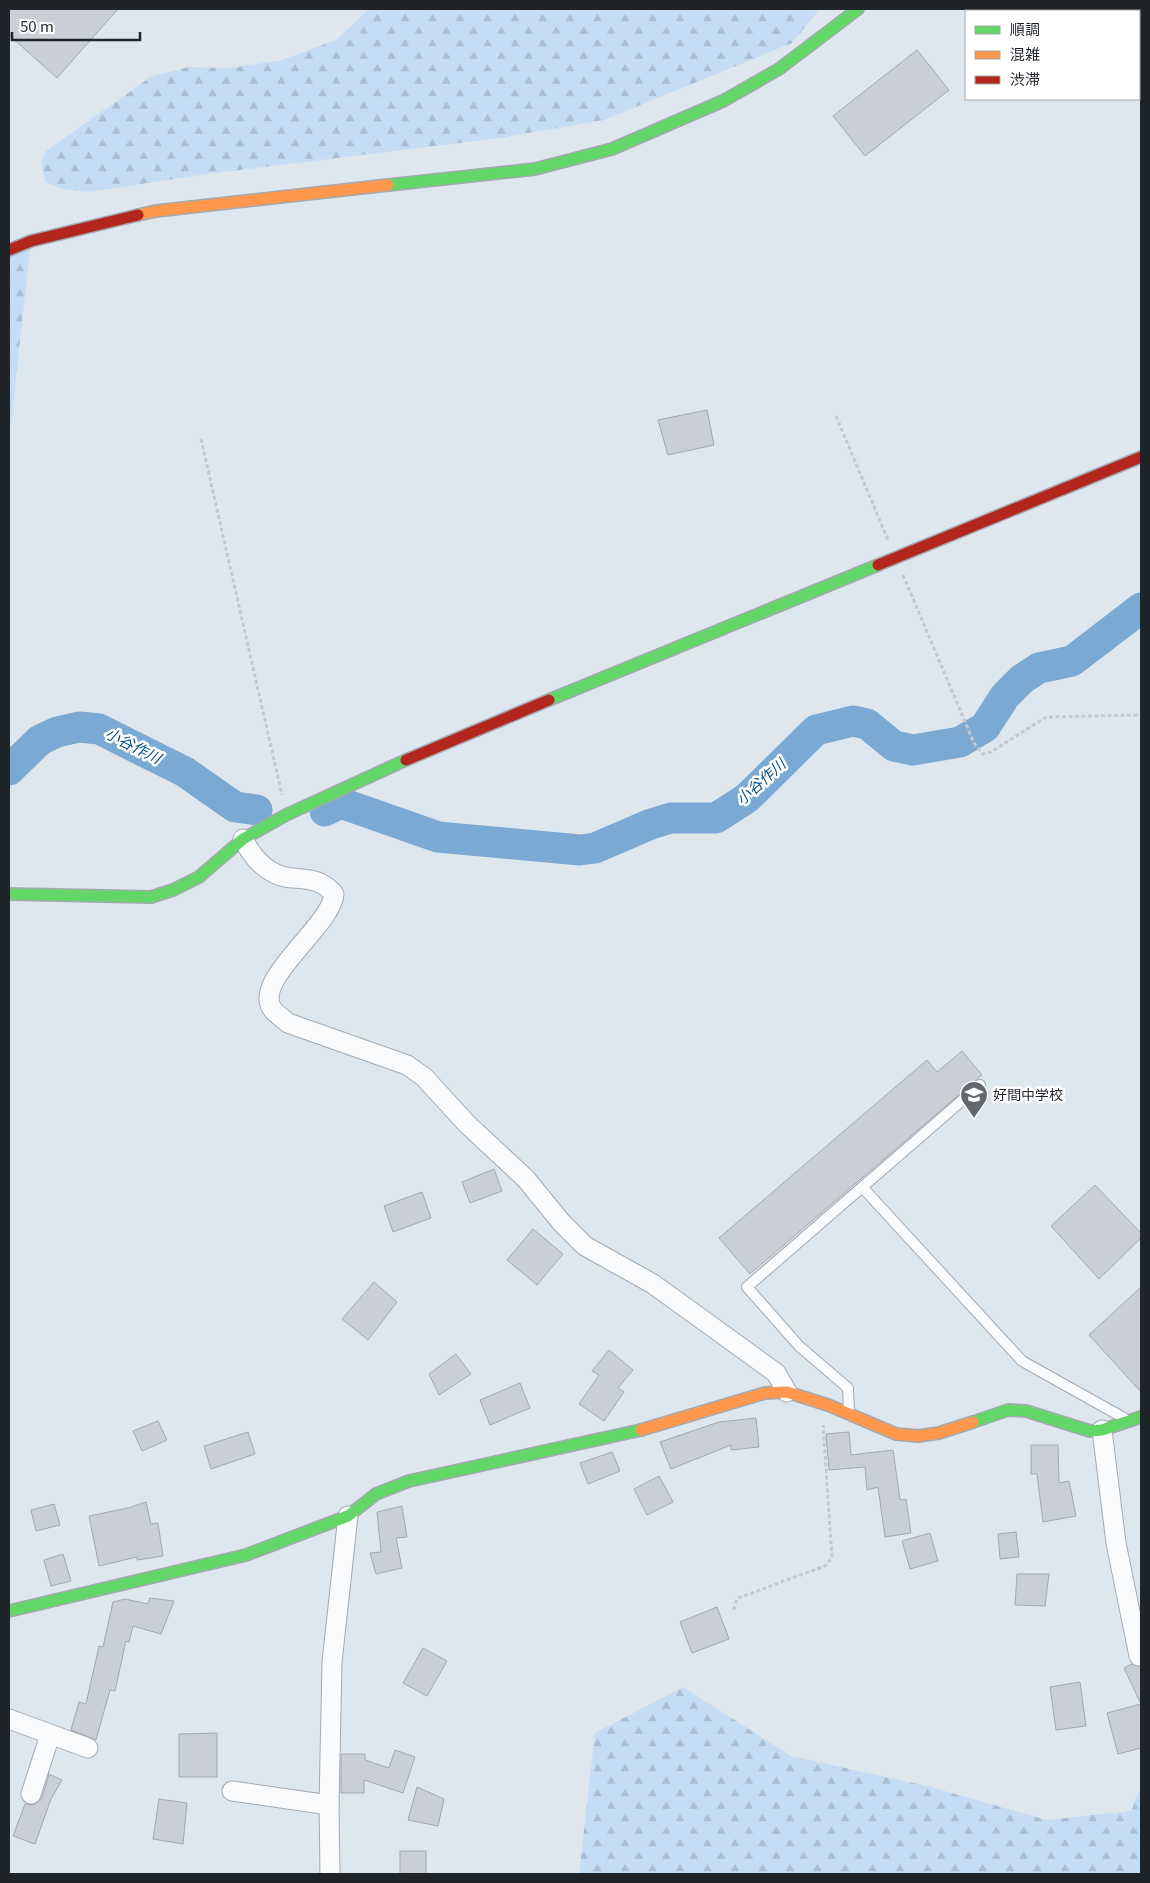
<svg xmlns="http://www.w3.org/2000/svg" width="1150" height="1883" font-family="Georgia,'Noto Sans JP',serif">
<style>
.forest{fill:url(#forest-firs)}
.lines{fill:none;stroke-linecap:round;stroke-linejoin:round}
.river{stroke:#7aa9d3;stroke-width:31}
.building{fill:#c9cfd5;stroke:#a2a8ae}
.lane-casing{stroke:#a3a9af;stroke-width:12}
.street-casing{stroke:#a3a9af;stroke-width:21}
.fast-casing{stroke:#a3a9af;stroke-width:14}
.slow-casing{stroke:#a3a9af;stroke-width:14}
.jam-casing{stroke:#a3a9af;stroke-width:14}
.path{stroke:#c6c8cb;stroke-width:3;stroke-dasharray:4 2.5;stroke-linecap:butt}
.lane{stroke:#fafbfc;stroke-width:10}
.street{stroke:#fafbfc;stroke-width:19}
.fast{stroke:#63d668;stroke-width:11}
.slow{stroke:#ff974d;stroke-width:11}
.jam{stroke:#b3261e;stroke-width:11}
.labels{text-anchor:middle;stroke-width:5;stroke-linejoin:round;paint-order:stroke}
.poi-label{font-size:14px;fill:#1f2429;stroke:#fff;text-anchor:start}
.water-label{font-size:15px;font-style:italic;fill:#035086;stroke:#fff}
</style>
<defs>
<pattern id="forest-firs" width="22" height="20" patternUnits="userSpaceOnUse" patternTransform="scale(1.25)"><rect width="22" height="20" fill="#c5ddf4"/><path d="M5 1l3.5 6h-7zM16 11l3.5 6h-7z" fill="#a9bed1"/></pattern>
</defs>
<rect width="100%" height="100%" fill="#dfe7ee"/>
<g class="forest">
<polygon points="369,9 820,9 792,43 604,120 500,138 200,175 89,192 62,189 45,182 41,161 46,151 152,76 189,67 231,68 282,60 336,40"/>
<polygon points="31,241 9,440 9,250"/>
<polygon points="683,1687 791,1756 927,1786 1047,1820 1131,1811 1141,1787 1141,1874 579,1874 595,1733"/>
</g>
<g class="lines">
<g class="river">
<polyline points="9,770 40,740 57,732 79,727 99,729 185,772 235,807 257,810"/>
<polyline points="325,811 341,803 438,837 580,850 595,848 651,824 671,818 716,818 747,798 816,730 853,721 867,724 894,746 913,750 960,742 985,727 1005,696 1022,679 1039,668 1072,661 1141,608"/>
</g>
</g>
<g class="building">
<polygon points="9,9 118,9 57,78 9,35"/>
<polygon points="917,50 949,90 865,156 833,116"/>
<polygon points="707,410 714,445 668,455 658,420"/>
<polygon points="962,1051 982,1075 750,1274 719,1238 927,1060 937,1072"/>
<polygon points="494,1169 502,1191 470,1203 462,1182"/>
<polygon points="1095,1185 1141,1233 1141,1238 1099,1279 1051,1226"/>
<polygon points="422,1192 431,1218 393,1232 384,1206"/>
<polygon points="533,1229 563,1254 537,1285 507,1260"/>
<polygon points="374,1282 397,1302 368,1340 342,1319"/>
<polygon points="1141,1287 1141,1392 1089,1335"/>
<polygon points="609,1350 633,1370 618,1388 624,1392 604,1421 579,1404 599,1375 592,1371"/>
<polygon points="456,1354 471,1374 439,1395 429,1374"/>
<polygon points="520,1383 530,1408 490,1425 480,1400"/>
<polygon points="756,1418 759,1447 731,1450 731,1445 671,1469 660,1442 719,1422"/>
<polygon points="158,1421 167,1440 142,1451 133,1431"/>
<polygon points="248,1432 255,1454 211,1469 204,1446"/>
<polygon points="849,1432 851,1455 893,1450 900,1500 906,1499 911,1533 885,1537 878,1487 867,1490 865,1467 829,1470 826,1434"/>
<polygon points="1031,1445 1058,1445 1059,1483 1069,1481 1076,1516 1043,1522 1037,1474 1031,1474"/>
<polygon points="612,1452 620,1471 588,1484 580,1463"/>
<polygon points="659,1476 673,1502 647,1515 634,1489"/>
<polygon points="146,1502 151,1524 158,1523 163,1556 137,1560 137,1557 99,1566 89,1516 128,1508"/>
<polygon points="54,1504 60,1525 36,1531 31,1510"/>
<polygon points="402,1506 407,1537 396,1538 402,1568 376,1574 370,1553 381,1552 377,1512"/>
<polygon points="1016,1532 1019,1557 1000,1559 998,1534"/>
<polygon points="930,1533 938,1561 910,1569 902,1541"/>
<polygon points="63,1554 71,1581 51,1586 44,1560"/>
<polygon points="1017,1574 1049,1574 1045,1606 1015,1605"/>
<polygon points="150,1598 174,1601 161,1634 133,1626 129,1642 126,1641 115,1691 110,1690 96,1740 71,1730 79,1702 86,1704 99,1646 103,1647 113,1602 125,1599 148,1604"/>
<polygon points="717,1607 729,1639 692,1653 680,1622"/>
<polygon points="423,1648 447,1661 427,1696 403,1683"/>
<polygon points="1132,1664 1141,1667 1141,1748 1118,1754 1107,1713 1141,1704 1124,1668"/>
<polygon points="1080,1682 1086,1726 1056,1730 1050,1687"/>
<polygon points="217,1733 217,1777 179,1777 179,1734"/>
<polygon points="395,1750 415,1757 403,1793 364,1780 364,1793 341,1793 341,1754 365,1754 365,1760 389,1768"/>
<polygon points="49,1774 62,1780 51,1799 35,1844 13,1836 25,1804 34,1805 42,1798"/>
<polygon points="417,1787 444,1799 438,1826 408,1820"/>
<polygon points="159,1799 187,1803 183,1844 153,1839"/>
<rect x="400" y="1851" width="26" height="23"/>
</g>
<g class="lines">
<defs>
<g id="lane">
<polyline points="863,1188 1022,1361 1124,1418"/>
<polyline points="849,1413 848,1388 799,1346 747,1287 980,1085"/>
</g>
<g id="street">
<path d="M243,839C252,856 264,872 285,877C305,880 320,877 334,894C332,926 250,981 273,1010C277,1015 284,1019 288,1023L407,1065L424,1077L467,1124L526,1179L561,1222L585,1246L653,1284L776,1373L787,1392"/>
<polyline points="1102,1430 1116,1543 1139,1656"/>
<polyline points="9,1719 88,1748"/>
<polyline points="232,1791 329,1805"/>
<polyline points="31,1794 50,1735"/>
<polyline points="330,1874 329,1805 332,1662 348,1516"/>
</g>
<g id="fast">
<polyline points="388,185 535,169 612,149 723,101 779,69 858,9"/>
<polyline points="549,700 878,565"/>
<polyline points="9,894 151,897 173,890 199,877 243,839 286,815 406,760"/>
<polyline points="973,1422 1008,1410 1026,1411 1090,1431 1102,1430 1141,1417"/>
<polyline points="9,1611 246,1555 348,1516 376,1494 409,1481 641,1430"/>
</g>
<g id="slow">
<polyline points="138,215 156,211 388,185"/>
<polyline points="641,1430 765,1393 787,1392 828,1405 896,1434 918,1436 939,1433 973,1422"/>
</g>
<g id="jam">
<polyline points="9,250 31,241 138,215"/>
<polyline points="878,565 1141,457"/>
<polyline points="406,760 549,700"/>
</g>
</defs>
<use href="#lane" class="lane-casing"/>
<use href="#street" class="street-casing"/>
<use href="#fast" class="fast-casing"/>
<use href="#slow" class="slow-casing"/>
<use href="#jam" class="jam-casing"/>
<g class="path">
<polyline points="836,416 888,540"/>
<polyline points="201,439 282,795"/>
<polyline points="903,575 974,743 983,754 991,752 1046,717 1141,715"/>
<polyline points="734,1610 735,1603 738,1598 825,1566 832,1558 823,1425"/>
</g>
<use href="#lane" class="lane"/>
<use href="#street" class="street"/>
<use href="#fast" class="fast"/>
<use href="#slow" class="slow"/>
<use href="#jam" class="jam"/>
</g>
<defs>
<symbol id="school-pin" viewBox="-11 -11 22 30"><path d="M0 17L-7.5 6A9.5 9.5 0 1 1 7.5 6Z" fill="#62686e" stroke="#fff"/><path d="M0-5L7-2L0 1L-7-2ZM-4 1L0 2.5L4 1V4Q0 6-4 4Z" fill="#fff"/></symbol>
</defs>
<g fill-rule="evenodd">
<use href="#school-pin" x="958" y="1079" width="32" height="43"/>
</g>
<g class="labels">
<g class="poi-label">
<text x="993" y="1100">好間中学校</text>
</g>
<g class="water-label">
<text transform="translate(133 746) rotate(27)" y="5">小谷作川</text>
<text transform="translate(761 782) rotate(-42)" y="5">小谷作川</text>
</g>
</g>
<rect width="1150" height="1883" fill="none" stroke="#1f2429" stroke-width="20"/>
<rect x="965" y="10" width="175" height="90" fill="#ffffff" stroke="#a5a7a9"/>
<rect x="975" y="26" width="25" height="8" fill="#63d668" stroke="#a5a7a9"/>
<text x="1010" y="35" font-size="15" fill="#1f2429">順調</text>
<rect x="975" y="51" width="25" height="8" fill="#ff974d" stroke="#a5a7a9"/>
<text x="1010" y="60" font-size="15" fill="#1f2429">混雑</text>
<rect x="975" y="76" width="25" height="8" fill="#b3261e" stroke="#a5a7a9"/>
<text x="1010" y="85" font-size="15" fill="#1f2429">渋滞</text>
<path d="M12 32v8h128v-8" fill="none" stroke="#1f2429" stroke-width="2.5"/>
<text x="20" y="32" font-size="15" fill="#1f2429" stroke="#ffffff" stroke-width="4" paint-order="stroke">50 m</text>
</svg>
